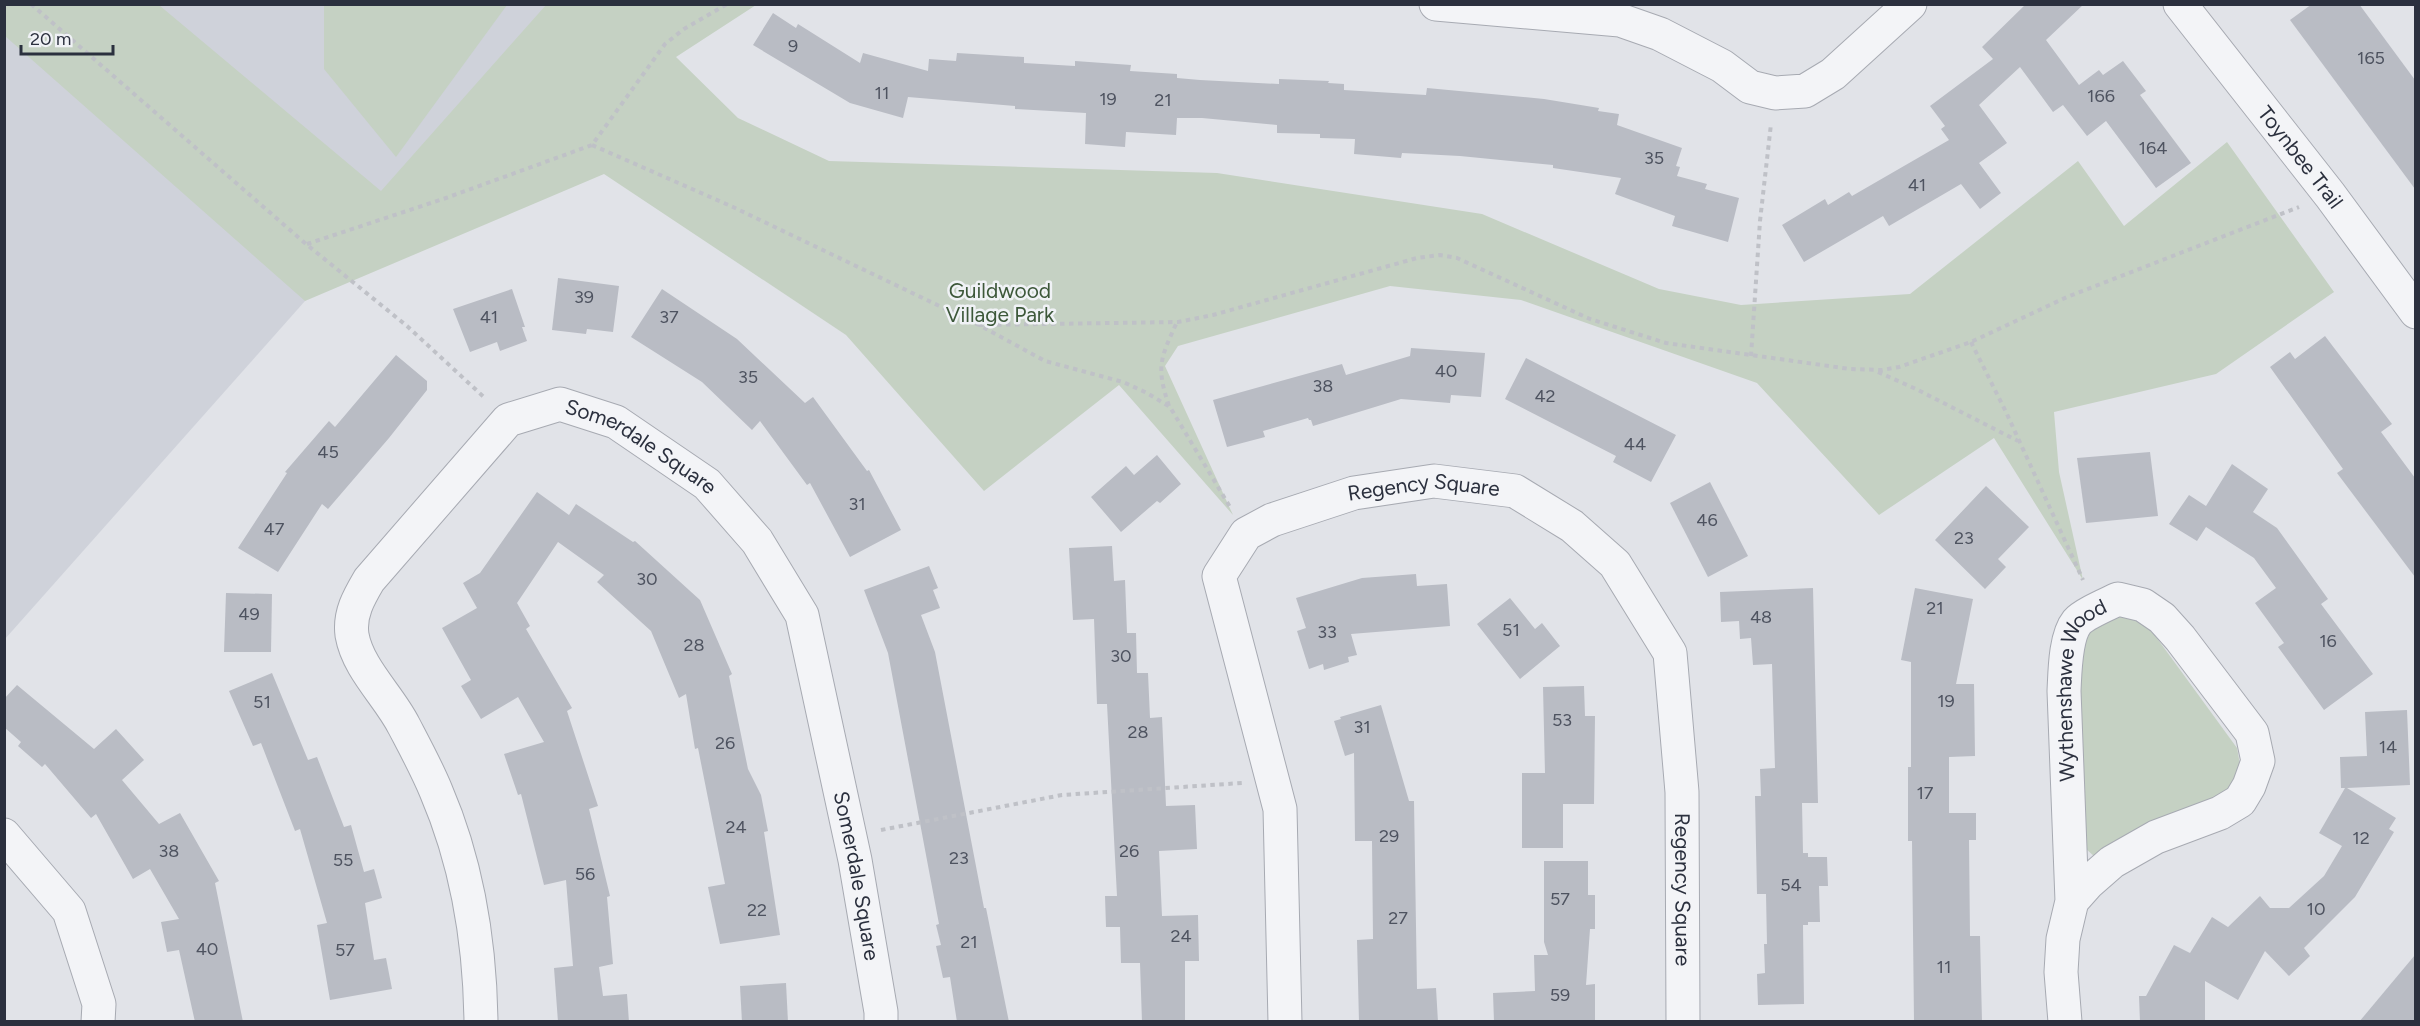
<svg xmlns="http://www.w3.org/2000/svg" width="2420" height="1026" font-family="Figtree,sans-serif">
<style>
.built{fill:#cfd2da}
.green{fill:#c5d1c3}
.building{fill:#b9bcc4}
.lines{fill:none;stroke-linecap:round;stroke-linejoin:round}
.street-casing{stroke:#a7aab2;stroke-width:35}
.path{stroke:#bfc1c7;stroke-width:4;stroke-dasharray:4.5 4.5;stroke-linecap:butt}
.street{stroke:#f3f4f7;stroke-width:33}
.labels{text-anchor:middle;stroke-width:5;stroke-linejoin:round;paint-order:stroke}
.number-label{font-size:18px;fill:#4e5360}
.street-label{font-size:21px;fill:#2b303e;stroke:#f0f2f6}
.park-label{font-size:21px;fill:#3d583a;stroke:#f0f2f6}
</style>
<rect width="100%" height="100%" fill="#e1e3e8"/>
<polygon class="built" points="5,5 553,5 305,301 5,639"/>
<g class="green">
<polygon points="5,4 159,5 381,191 546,5 756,5 676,57 738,118 829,161 1217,173 1482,214 1659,289 1741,305 1910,294 2078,161 2124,226 2227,142 2334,292 2216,374 2054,412 2059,472 2083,580 1994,438 1879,515 1757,383 1521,300 1390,286 1178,346 1165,366 1233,515 1119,385 984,491 846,335 604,174 305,301 5,36"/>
<polygon points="324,5 324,4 507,5 396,157 324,69"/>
<polygon points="2119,615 2143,619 2237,748 2241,770 2227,793 2096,858 2084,847 2074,654 2093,627"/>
</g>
<g class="building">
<polygon points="2026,4 2084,4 2046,40 2079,85 2099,70 2103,75 2123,61 2146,91 2140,95 2191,163 2156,188 2106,121 2087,136 2063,105 2053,112 2020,67 1979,105 2007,143 1979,163 2001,193 1980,209 1961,184 1889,226 1883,216 1804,262 1782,225 1825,199 1828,205 1849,192 1852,196 1949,140 1941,129 1945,126 1930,106 1993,59 1982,47"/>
<polygon points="2312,4 2359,4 2415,80 2415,189 2290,20"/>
<polygon points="773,13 796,28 798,24 860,63 863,53 928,71 929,59 956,61 957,53 1024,57 1024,63 1075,66 1075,61 1131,65 1130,71 1177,74 1177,78 1200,80 1279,84 1279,79 1329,81 1328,83 1344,84 1344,90 1426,95 1427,88 1544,99 1599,108 1598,111 1619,114 1617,125 1682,148 1676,166 1680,167 1677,176 1707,184 1705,189 1739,198 1728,242 1672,226 1675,216 1615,194 1621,178 1553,168 1553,165 1460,156 1402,153 1401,158 1354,154 1355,139 1320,138 1320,134 1277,133 1277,125 1202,118 1177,118 1176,135 1126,132 1125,147 1085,144 1086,113 1015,109 1015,106 908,97 903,118 850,103 753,45"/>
<polygon points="558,278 619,286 613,332 587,329 586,334 552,330"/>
<polygon points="512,289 525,327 522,327 527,341 500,351 497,342 470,352 453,309"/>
<polygon points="662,289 737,339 805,403 813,397 867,471 869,470 901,530 850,557 810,483 807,485 760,421 752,430 702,382 631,337"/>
<polygon points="2325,336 2392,424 2381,432 2415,478 2415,577 2337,473 2343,469 2270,367 2290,352 2295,359"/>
<polygon points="1411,348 1485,353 1481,397 1451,395 1450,403 1401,399 1313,426 1311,420 1309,420 1308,418 1263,431 1265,437 1227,447 1213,400 1342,364 1346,375 1410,356"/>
<polygon points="396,355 427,381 427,390 389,438 328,509 322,504 278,572 238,548 287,473 285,472 329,421 335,427"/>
<polygon points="1526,358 1676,435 1651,482 1613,462 1616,456 1505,399"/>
<polygon points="2150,452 2158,516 2086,523 2077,458"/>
<polygon points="1157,455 1181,484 1160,503 1157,501 1121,532 1091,497 1126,466 1134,475"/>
<polygon points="2232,464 2268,489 2253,512 2277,528 2328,599 2321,604 2373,674 2324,710 2278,647 2284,643 2255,603 2276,588 2254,558 2206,527 2197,541 2169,524 2189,495 2206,506"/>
<polygon points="1710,482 1748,556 1708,577 1670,503"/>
<polygon points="1986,486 2029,527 1998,559 2006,567 1985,589 1935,540"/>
<polygon points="537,492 569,515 576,504 633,542 635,541 700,600 732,674 729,676 748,769 761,795 768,831 764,832 780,935 720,944 708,887 725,884 698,748 695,749 686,694 679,698 651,631 597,582 604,575 558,542 517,603 530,626 526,629 572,708 567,711 598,806 589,809 610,896 607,897 613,964 599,967 603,996 627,994 629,1022 558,1022 554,968 573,966 566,880 544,885 521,794 518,795 504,754 544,742 518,697 481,719 461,686 471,680 442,628 477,608 463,583 480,573"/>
<polygon points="1112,546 1114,581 1125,580 1127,633 1136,633 1137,673 1148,673 1150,718 1162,717 1166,806 1195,805 1197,849 1159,851 1162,916 1198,915 1199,961 1185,961 1185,1022 1142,1022 1140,963 1121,963 1120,927 1106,927 1105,896 1117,896 1107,704 1097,704 1094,619 1073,620 1069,548"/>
<polygon points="929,566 938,588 933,590 940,608 921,615 935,652 984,908 986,908 1009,1022 957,1022 950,977 943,978 936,946 941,945 936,925 939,924 888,653 864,590"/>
<polygon points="1416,574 1417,586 1447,584 1450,626 1351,634 1357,655 1348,657 1349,662 1324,670 1323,664 1309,669 1297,631 1306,628 1296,598 1362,578"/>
<polygon points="1813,588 1818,803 1802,803 1803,853 1808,853 1808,857 1827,857 1828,886 1819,886 1820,922 1808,922 1808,925 1803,925 1804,1004 1758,1005 1757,974 1765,973 1764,944 1767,944 1766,894 1757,894 1755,796 1761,796 1760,769 1775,768 1772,664 1753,665 1751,638 1740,639 1739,621 1721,622 1720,592"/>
<polygon points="1915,588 1973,599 1956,684 1974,684 1975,756 1949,757 1949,813 1976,813 1976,840 1969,840 1970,936 1980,936 1982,1022 1914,1022 1912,841 1908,841 1908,767 1911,767 1911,662 1901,660"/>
<polygon points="226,593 272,594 271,652 224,652"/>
<polygon points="1510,598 1535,629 1542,623 1560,646 1520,679 1477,624"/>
<polygon points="272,673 308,760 317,757 344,827 351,825 364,872 374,869 382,898 365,903 374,960 386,958 392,989 330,1000 317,925 327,923 300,829 295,831 261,743 253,746 229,691"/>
<polygon points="17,685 94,749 116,729 144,760 122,780 159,824 180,813 219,881 215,883 243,1022 195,1022 179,950 167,952 161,922 179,919 150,869 133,879 96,814 91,818 45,764 42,767 18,746 21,742 4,727 4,699"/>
<polygon points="1584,686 1585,716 1595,716 1594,804 1563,804 1563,848 1522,848 1522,773 1545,773 1543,687"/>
<polygon points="1381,705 1409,801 1414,801 1417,989 1436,988 1438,1022 1359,1022 1357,940 1373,939 1372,841 1355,841 1354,753 1345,756 1334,721 1341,719 1340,717"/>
<polygon points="2407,710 2410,785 2347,788 2396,818 2389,829 2394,832 2355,897 2304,948 2310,956 2289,976 2265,951 2238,1000 2205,981 2205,1022 2140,1022 2139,996 2146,996 2174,945 2190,953 2212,917 2228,927 2260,896 2270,908 2289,908 2324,876 2342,846 2319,833 2345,788 2341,788 2340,757 2367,756 2365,712"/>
<polygon points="1544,861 1588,861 1588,895 1595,895 1595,929 1590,929 1586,985 1595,984 1595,1022 1494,1022 1493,993 1535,991 1534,955 1548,955 1544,942"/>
<polygon points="2415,955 2415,1022 2359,1022"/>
<polygon points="786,983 788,1022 742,1022 740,986"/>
</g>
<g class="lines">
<defs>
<g id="street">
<polyline points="1436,4 1620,20 1660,34 1722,66 1750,87 1775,93 1805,91 1833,74 1910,4"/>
<path id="s1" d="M2180,4L2330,195L2416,312"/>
<polyline points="4,835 69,911 99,1004 98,1022"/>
<path id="s2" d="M481,1022C480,944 467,863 436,791C427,769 415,747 404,726C389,696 358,669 352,635C349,614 359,597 369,580L508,420L560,404L616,422L707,484L757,541L802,615L855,860L881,1012V1022"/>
<path id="s3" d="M1285,1022L1280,809L1219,576L1246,534L1272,520L1354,493L1434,481L1515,491L1572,526L1615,564L1670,653L1682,792L1683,1022"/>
<path id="s4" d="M2065,1022L2061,972L2063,939L2072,901L2064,691C2065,672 2065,637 2077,622C2084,614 2108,604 2118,599L2143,605L2162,618L2180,638L2252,733L2258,761L2249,786L2240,801L2220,813L2156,837L2112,862L2088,883L2072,901"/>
</g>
</defs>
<use href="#street" class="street-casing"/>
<g class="path">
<polyline points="31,4 306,244 407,326 486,399"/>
<polyline points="592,145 733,207 979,325 1045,361 1123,382 1147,393 1170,407 1230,507"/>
<polyline points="307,244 446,198 592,145 665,44 684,29 727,4"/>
<polyline points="979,325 1178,322 1213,315 1417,258 1440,255 1457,258 1590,319 1666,343 1850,369 1882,370 1899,367 1971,342 2067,297 2299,207"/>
<polyline points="1971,342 2006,412 2083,580"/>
<polyline points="1751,356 1760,221 1771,124"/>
<polyline points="1878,372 1916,389 2018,441"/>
<path d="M1169,406C1156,367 1160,359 1177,322"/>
<polyline points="881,830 1062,795 1242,783"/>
</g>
<use href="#street" class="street"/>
</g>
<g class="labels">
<g class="number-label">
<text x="793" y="52">9</text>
<text x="2371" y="64">165</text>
<text x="882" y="99">11</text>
<text x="2101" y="102">166</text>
<text x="1108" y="105">19</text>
<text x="1163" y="106">21</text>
<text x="2153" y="154">164</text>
<text x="1654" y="164">35</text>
<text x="1917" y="191">41</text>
<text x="584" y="303">39</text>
<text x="489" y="323">41</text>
<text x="669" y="323">37</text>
<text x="1446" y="377">40</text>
<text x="748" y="383">35</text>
<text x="1323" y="392">38</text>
<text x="1545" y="402">42</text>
<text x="1635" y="450">44</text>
<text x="328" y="458">45</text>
<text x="857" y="510">31</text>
<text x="1707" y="526">46</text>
<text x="274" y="535">47</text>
<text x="1964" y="544">23</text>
<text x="647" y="585">30</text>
<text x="1935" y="614">21</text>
<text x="249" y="620">49</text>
<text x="1761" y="623">48</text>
<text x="1511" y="636">51</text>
<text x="1327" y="638">33</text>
<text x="2328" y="647">16</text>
<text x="694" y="651">28</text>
<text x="1121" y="662">30</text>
<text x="1946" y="707">19</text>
<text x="262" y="708">51</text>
<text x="1562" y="726">53</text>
<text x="1362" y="733">31</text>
<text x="1138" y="738">28</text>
<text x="725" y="749">26</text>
<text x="2388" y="753">14</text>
<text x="1925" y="799">17</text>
<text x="736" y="833">24</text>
<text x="1389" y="842">29</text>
<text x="2361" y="844">12</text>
<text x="169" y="857">38</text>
<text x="1129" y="857">26</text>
<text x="959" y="864">23</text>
<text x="343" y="866">55</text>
<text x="585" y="880">56</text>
<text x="1791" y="891">54</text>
<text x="1560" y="905">57</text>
<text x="2316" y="915">10</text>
<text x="757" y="916">22</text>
<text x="1398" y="924">27</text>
<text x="1181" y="942">24</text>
<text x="969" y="948">21</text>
<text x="207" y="955">40</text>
<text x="345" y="956">57</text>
<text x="1944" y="973">11</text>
<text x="1560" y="1001">59</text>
</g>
<g class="street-label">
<text dy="7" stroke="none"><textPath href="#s1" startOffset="195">Toynbee Trail</textPath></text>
<text dy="7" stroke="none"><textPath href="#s2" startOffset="832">Somerdale Square</textPath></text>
<text dy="7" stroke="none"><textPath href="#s3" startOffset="690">Regency Square</textPath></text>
<text dy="7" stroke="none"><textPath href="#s4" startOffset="339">Wythenshawe Wood</textPath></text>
<text dy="7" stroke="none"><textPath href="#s2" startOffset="1338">Somerdale Square</textPath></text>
<text dy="7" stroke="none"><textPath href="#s3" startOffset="1248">Regency Square</textPath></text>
</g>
<g class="park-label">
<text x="1000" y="298">Guildwood<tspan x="1000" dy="24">Village Park</tspan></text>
</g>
</g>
<rect width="2420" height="1026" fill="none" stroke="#2b303e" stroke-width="12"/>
<path d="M21 45v9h92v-9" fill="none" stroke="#2b303e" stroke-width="3"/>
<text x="30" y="45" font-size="18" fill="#2b303e" stroke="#f0f2f6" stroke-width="4.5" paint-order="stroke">20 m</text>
</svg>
